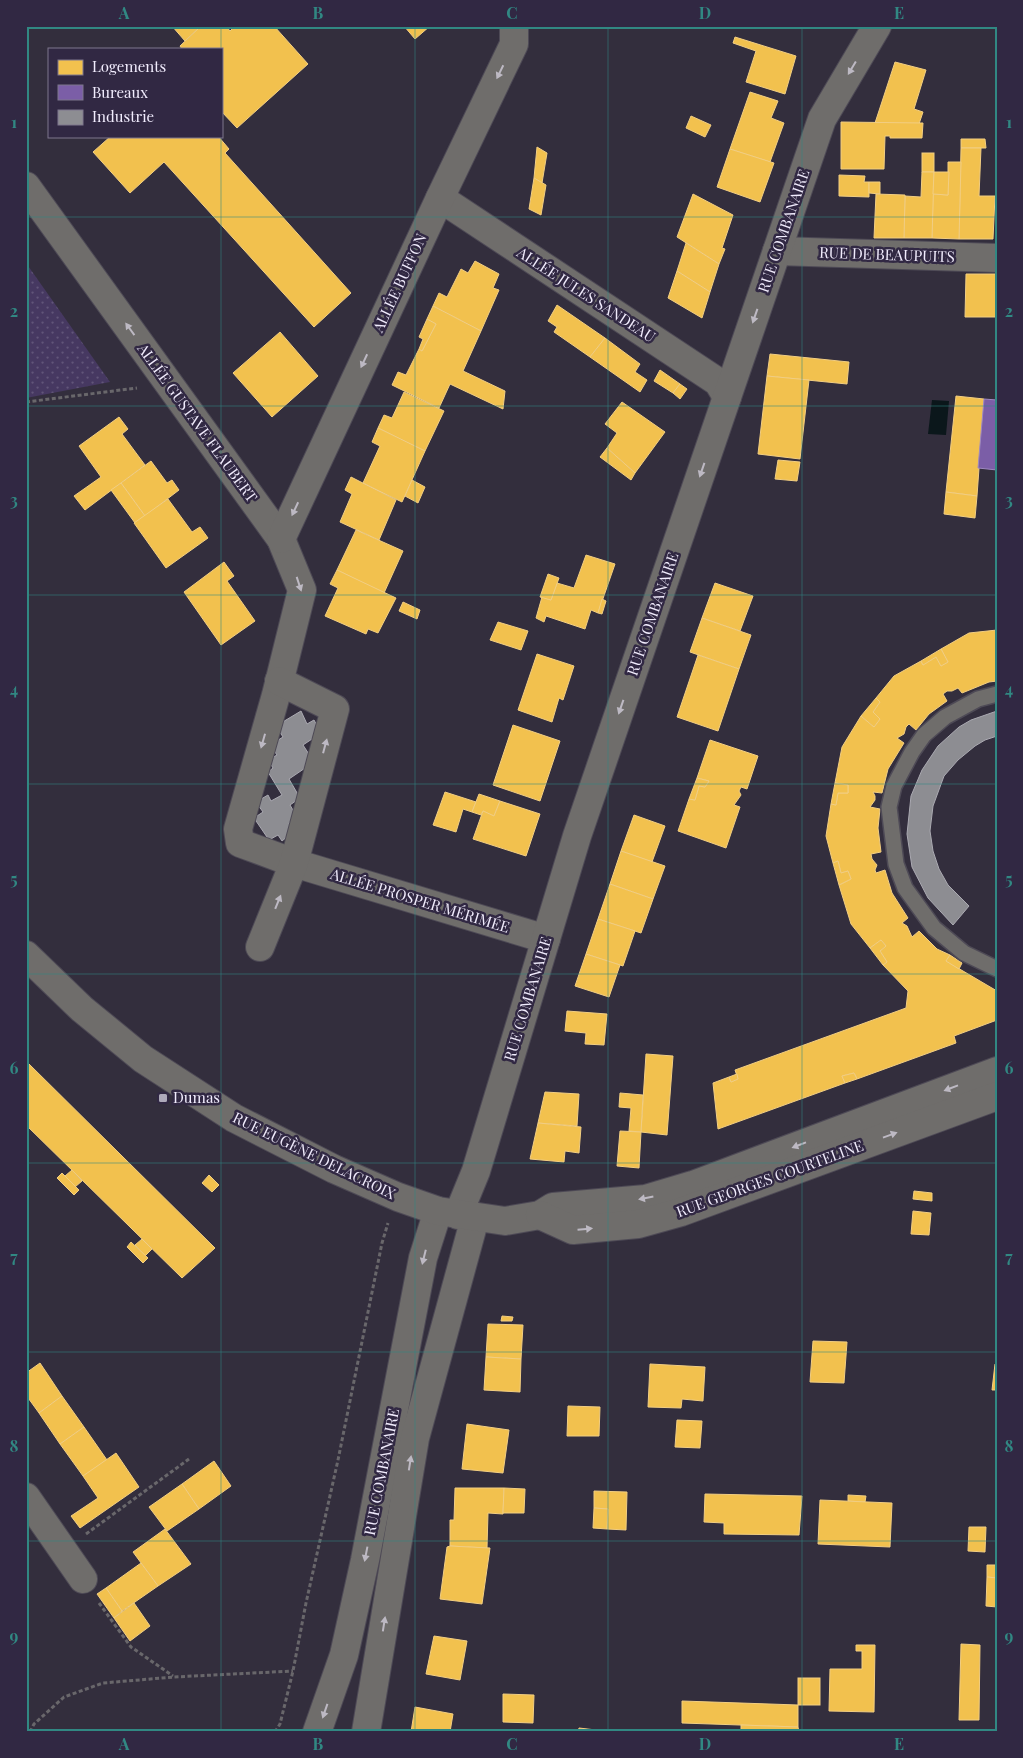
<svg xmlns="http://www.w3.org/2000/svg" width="1023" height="1758" font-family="'Playfair Display',serif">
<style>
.park{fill:url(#park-dots)}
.water{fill:#0b171b}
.homes{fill:#f2c14e;stroke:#f2ce82}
.offices{fill:#7b5ea7;stroke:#9e89c1}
.industry{fill:#8d8d92;stroke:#abaab2}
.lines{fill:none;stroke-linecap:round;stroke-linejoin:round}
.service-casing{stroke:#4e4a56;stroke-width:18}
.minor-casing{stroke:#4e4a56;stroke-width:30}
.tertiary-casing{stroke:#4e4a56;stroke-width:30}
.path{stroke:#69676b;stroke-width:3;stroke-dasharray:4 2.5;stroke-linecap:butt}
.service{stroke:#6f6d6b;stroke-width:15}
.minor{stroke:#6f6d6b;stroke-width:28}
.tertiary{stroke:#6f6d6b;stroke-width:28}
.oneway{fill:#bdb9c3}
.grid{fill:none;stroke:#318883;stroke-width:1;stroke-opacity:0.55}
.poi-dot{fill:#aeaaba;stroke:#312843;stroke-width:2}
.labels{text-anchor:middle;stroke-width:5;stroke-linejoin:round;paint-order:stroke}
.street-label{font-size:15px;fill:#f1ecfd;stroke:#312843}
.poi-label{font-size:15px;fill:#f1ecfd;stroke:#312843;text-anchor:start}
.neatline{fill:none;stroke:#318883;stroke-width:2}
.grid-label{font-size:16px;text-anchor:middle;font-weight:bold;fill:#318883}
</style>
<defs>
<pattern id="park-dots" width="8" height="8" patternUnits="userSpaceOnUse" patternTransform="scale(1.25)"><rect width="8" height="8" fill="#463861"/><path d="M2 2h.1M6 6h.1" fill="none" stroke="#615579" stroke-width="1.8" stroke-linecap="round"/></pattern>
</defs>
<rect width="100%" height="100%" fill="#332e3d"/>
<polygon class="park" points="26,263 110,382 26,398"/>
<polygon class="water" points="932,400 949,401 946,435 928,434"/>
<g class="homes">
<polygon points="172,26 201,26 185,41"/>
<polygon points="201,26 226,26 230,31 235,26 274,26 308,64 237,128 221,111 221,49 182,49 180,46"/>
<polygon points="404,26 430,26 415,39"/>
<polygon points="735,37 796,56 785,94 746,82 756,51 733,43"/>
<polygon points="895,62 926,70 914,109 923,112 919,124 875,123"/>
<polygon points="750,92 778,101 771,118 784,123 770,162 730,149"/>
<polygon points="691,116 711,125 705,137 686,128"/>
<polygon points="841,122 923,123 922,138 890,138 890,136 885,136 884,169 841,169"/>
<polygon points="111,136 218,136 229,149 225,153 351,293 314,327 164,162 130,193 93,152"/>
<polygon points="961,139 985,139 986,148 961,148"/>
<polygon points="537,147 547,153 542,183 534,178"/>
<polygon points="961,148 981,148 979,196 995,196 993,239 959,239"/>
<polygon points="730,149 774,163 760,202 717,187"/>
<rect x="922" y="153" width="12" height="19"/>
<polygon points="948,162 961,162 959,239 932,238 933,194 948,195"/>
<polygon points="922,172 934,172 932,238 904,238 905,196 921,197"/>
<polygon points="934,172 949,172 948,195 933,194"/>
<polygon points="839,175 865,176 864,182 869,182 869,197 839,196"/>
<polygon points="534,178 546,185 541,215 529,209"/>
<polygon points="869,182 880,182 880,194 869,193"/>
<polygon points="693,194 733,215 722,248 725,249 719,264 677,237"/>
<polygon points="876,194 905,195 904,238 874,238"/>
<polygon points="686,243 719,264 710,292 677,271"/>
<polygon points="475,261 499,274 493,288 499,290 481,331 433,306 439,293 447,297 461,269 468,273"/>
<polygon points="677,271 710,292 702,318 668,298"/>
<polygon points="966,274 997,274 997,317 965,317"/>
<polygon points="557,305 605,338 590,357 554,332 557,327 548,321"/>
<polygon points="433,306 481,331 463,371 505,391 503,409 450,384 439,408 392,385 398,372 406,375 419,349 422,351 436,324 427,319"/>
<polygon points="427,319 436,324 422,351 419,349 423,339 419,337"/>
<polygon points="280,332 318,376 272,417 233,373"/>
<polygon points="605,338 640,364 635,372 647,380 640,392 590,357"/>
<polygon points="770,354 849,362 847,384 767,376"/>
<polygon points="660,370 680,384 673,393 654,381"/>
<polygon points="767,376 809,380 800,459 758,454"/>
<polygon points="680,384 687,389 680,399 673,393"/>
<polygon points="404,392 444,411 425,451 378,428 384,415 392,418"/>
<polygon points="956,396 984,399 977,496 946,492"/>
<polygon points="622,402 665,432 635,473 607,448 617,433 605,424"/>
<polygon points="119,417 128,429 122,434 145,465 85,510 74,496 101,477 79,446"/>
<polygon points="378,428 425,451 402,502 363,483 380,446 372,442"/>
<polygon points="607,448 635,473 631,480 600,457"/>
<polygon points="778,460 800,462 797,481 775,479"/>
<polygon points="151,461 167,483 172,480 179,490 145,516 121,483"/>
<polygon points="351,477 396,500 379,540 340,522 352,494 345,490"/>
<polygon points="412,480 425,487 418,503 405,496"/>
<polygon points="121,483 145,516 135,523 111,490"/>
<polygon points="946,492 977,496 975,518 944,514"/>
<polygon points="168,499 192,532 200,527 208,538 166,568 134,523"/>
<polygon points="356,530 403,551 384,593 337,570"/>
<polygon points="586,555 615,564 598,613 591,610 585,629 546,616 544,622 536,618 542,597 551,600 557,583 574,588"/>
<polygon points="224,562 234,576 227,581 255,621 221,645 184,592"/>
<polygon points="337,570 396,598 378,633 368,629 366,634 325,616 338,588 330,584"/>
<polygon points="548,574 559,578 551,600 540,597"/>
<polygon points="715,583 753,596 740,631 702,618"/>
<polygon points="602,599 606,601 602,614 598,613"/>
<polygon points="403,602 420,610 417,619 399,611"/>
<polygon points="702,618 751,635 739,669 690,652"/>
<polygon points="498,622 528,631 521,650 490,640"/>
<polygon points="997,630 997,681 989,682 962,693 958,688 952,691 947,691 943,694 947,701 929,714 916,730 909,724 906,727 904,734 897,738 904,743 888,769 882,793 873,792 875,796 875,800 870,807 880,809 878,828 881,852 871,854 872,859 877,865 875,870 876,873 885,870 892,893 908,918 902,923 907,926 912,937 919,931 937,949 950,955 946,961 997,991 997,1020 954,1036 956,1043 857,1079 854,1073 842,1076 845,1083 718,1129 713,1083 729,1077 731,1082 738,1079 735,1070 906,1008 908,991 883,965 887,962 880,951 886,946 881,940 870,948 851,924 839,885 851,879 848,871 841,873 838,861 833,863 826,836 831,804 836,805 838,793 848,793 848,785 835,783 842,747 861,716 874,727 880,719 873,712 880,702 876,698 894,676 921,661 923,665 936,657 941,666 948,662 941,649 969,633"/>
<polygon points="941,649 948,662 941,666 936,657 923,665 921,661"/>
<polygon points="537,654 574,666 563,700 559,698 552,722 518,710"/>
<polygon points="698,655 739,669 718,731 677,717"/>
<polygon points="876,698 880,702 873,712 880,719 874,727 861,716"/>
<polygon points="513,725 560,741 540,801 493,785"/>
<polygon points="710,740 758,756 747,789 741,787 739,791 741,795 734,805 740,807 726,848 678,831 689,799 695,800 699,786 705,787 709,781 697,778"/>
<polygon points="697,778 709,781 705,787 699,786 695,800 689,799"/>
<polygon points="835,783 848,785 848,793 838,793 836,805 831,804"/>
<polygon points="445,792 476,802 472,812 463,809 456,832 433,825"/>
<polygon points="479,794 500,801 494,816 483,811 481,815 472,812"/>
<polygon points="500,801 540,814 526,856 473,839 483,811 494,816"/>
<polygon points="634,815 665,826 652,862 621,851"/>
<polygon points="621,851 665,866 653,899 610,884"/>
<polygon points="838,861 841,873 848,871 851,879 839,885 833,863"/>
<polygon points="610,884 653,899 641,933 598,919"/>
<polygon points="598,919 635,931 623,966 586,954"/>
<polygon points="881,940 886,946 880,951 887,962 883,965 870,948"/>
<polygon points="586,954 620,965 609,997 575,986"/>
<polygon points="950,955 962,963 959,969 946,961"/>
<polygon points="567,1011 607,1014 604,1045 585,1044 586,1033 565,1031"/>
<polygon points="646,1054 673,1056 667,1135 641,1132"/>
<polygon points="26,1061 215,1248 182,1278 26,1125"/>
<polygon points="854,1073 857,1079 845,1083 842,1076"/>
<polygon points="737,1074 738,1079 731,1082 729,1077"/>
<polygon points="545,1092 579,1094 577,1126 538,1123"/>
<polygon points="620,1093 643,1095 641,1132 629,1131 631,1108 619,1107"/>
<polygon points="538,1123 581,1127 579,1153 565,1151 564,1162 530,1159"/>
<polygon points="620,1131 641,1132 639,1168 617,1166"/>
<polygon points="72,1170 82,1181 75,1187 65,1176"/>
<polygon points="62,1173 79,1190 74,1195 57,1178"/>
<polygon points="209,1175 219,1185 212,1192 202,1183"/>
<polygon points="914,1191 932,1193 932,1201 913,1199"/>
<polygon points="913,1211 931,1213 929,1235 911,1234"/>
<polygon points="142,1239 152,1249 145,1256 135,1245"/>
<polygon points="131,1242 148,1258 143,1263 127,1247"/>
<polygon points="502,1316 513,1317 512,1321 501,1321"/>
<polygon points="488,1324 523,1325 521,1359 486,1357"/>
<polygon points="813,1341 847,1342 844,1383 810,1382"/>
<polygon points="486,1357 521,1359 520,1392 484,1390"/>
<polygon points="40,1363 62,1396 39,1413 26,1395 26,1373"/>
<polygon points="650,1364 705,1367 703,1401 682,1399 681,1408 648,1407"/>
<polygon points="995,1364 997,1364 997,1390 992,1390"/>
<polygon points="62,1396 84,1427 60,1444 39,1413"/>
<polygon points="568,1406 600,1407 599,1436 567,1436"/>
<polygon points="677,1420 702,1421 700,1448 675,1447"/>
<polygon points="467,1424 509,1430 503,1473 462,1469"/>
<polygon points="84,1427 107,1460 83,1476 60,1444"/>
<polygon points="116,1453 139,1487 80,1528 71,1516 98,1498 83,1476"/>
<polygon points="214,1461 231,1486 199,1509 182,1484"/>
<polygon points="182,1484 199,1509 167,1531 149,1507"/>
<polygon points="455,1488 504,1488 503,1514 488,1513 487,1548 450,1546 450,1520 454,1520"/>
<polygon points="504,1488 525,1489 524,1513 503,1513"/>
<polygon points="594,1491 627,1492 626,1530 607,1529 608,1509 594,1508"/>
<polygon points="705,1494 802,1496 799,1535 724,1534 724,1523 704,1522"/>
<polygon points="848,1495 866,1496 865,1502 848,1501"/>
<polygon points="820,1500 892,1503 890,1547 818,1544"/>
<polygon points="594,1508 608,1509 607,1529 593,1528"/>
<polygon points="969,1527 986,1527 985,1552 968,1551"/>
<polygon points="165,1529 191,1564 158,1586 133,1552"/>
<polygon points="450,1546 490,1548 482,1604 440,1599 447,1547"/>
<polygon points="141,1563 158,1586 122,1611 106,1588"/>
<polygon points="987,1565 997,1565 997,1578 987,1577"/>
<polygon points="987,1577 997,1578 997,1607 986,1606"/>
<polygon points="106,1588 122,1611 114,1618 97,1594"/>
<polygon points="134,1603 150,1626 130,1641 114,1618"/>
<polygon points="434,1636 467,1641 460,1680 426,1674"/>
<polygon points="961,1644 980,1645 979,1720 959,1720"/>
<polygon points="856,1645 875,1645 874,1712 829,1711 830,1669 862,1669 862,1651 856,1651"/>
<rect x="798" y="1678" width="22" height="27"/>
<polygon points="503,1694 534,1695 533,1723 503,1722"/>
<polygon points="682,1701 798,1705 798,1727 682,1723"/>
<polygon points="415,1707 453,1714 450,1732 411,1732"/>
<polygon points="741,1725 798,1727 799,1732 741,1732"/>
<polygon points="579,1728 596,1730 596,1732 578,1732"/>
</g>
<polygon class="offices" points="984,399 997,400 997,470 978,468"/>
<g class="industry">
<polygon points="301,711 307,724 314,720 321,733 303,745 314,762 289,779 300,798 290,805 297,817 289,823 293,832 282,841 278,835 269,840 254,818 263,812 256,802 268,795 271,801 282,795 268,772 273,768 268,760 277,755 270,745 283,737 276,726"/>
<polygon points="997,711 997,736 985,740 975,746 958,760 944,776 933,806 930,831 933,851 939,869 948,885 969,906 953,925 928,898 912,867 907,834 911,796 922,770 938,746 959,727 971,720"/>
</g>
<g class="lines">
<defs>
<polyline id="service" points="997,694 978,699 945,717 924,735 912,752 894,786 889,807 896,864 905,888 934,928 964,953 997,969"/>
<g id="minor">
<polyline points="26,186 281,539 302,590 276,695 238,829 240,843 294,863 546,939"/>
<polyline points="440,198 718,382 727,397"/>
<polyline points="777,251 997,258"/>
<polyline points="281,539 440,198 514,44 514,26"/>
<polyline points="260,947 294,863 335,709 279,681"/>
<polyline points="458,1215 476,1171 577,836 822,119 877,26"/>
<polyline points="26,1497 83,1579"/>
<polyline points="317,1732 344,1655 365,1560 423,1258 438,1211"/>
<polyline points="366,1732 415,1438 475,1218"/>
</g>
<g id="tertiary">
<polyline points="26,955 82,1009 143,1059 234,1118 334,1169 398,1197 438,1211 505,1221 540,1215 553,1207 646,1199 693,1185 997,1071"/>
<polyline points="540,1215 573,1230 638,1224 681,1212 997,1096"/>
</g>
</defs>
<use href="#service" class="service-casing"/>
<use href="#minor" class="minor-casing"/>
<use href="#tertiary" class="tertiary-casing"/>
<g class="path">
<polyline points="26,402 137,388"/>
<polyline points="86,1534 189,1459"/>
<polyline points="99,1603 131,1647 173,1676"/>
<polyline points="30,1732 34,1724 64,1697 103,1683 174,1677 293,1671"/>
<polyline points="275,1732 280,1724 293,1671 306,1603 338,1460 382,1243 388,1223"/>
</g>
<use href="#service" class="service"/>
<use href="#minor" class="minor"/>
<use href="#tertiary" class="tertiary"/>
</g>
<defs><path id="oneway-solid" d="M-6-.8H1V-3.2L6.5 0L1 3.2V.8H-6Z" transform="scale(1.25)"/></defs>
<g class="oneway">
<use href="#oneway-solid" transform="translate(852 68) rotate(121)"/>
<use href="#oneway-solid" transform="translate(500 72) rotate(116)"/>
<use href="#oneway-solid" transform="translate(755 316) rotate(109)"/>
<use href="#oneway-solid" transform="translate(130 329) rotate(-126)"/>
<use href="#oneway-solid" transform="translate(364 361) rotate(115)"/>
<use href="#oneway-solid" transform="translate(702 470) rotate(109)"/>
<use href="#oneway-solid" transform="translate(295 509) rotate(115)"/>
<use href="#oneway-solid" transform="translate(299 584) rotate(72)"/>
<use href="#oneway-solid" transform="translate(621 707) rotate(109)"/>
<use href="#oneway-solid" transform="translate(263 741) rotate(106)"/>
<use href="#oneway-solid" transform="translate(325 746) rotate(-75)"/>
<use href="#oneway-solid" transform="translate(278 902) rotate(-68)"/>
<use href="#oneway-solid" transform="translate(951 1088) rotate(159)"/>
<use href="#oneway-solid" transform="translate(890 1135) rotate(-20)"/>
<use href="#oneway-solid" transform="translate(799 1145) rotate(159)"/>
<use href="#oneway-solid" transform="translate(646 1198) rotate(169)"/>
<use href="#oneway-solid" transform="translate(585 1229) rotate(-5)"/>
<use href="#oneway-solid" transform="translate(424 1257) rotate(104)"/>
<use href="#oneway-solid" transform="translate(410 1463) rotate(-81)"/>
<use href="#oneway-solid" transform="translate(366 1554) rotate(101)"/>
<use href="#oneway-solid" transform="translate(384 1624) rotate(-81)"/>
<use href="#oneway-solid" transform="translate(325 1711) rotate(109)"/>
</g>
<path class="grid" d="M221,26V49M415,26V1732M608,26V1732M802,26V1732M221,136V1732M26,217H997M26,406H997M26,595H997M26,784H997M26,974H997M26,1163H997M26,1352H997M26,1541H997"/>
<rect class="poi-dot" x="158" y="1093" width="10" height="10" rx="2.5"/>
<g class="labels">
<g class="street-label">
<text transform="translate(784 231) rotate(-71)" y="5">RUE COMBANAIRE</text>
<text transform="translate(887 255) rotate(2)" y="5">RUE DE BEAUPUITS</text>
<text transform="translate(400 283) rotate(-65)" y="5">ALLÉE BUFFON</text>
<text transform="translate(586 295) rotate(33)" y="5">ALLÉE JULES SANDEAU</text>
<text transform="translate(197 423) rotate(54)" y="5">ALLÉE GUSTAVE FLAUBERT</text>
<text transform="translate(653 614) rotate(-71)" y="5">RUE COMBANAIRE</text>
<text transform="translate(420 901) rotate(17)" y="5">ALLÉE PROSPER MÉRIMÉE</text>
<text transform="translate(528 999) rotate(-73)" y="5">RUE COMBANAIRE</text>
<text transform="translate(314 1156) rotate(26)" y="5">RUE EUGÈNE DELACROIX</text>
<text transform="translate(770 1179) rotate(-20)" y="5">RUE GEORGES COURTELINE</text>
<text transform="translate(382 1472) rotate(-79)" y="5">RUE COMBANAIRE</text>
</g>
<g class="poi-label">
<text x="173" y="1103">Dumas</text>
</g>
</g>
<rect width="1023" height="1758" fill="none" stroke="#312843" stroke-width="55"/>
<rect x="48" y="48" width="175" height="90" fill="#312843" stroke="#7e768d"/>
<rect x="58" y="60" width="25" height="15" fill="#f2c14e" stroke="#7e768d"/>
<text x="92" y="72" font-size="15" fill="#f1ecfd">Logements</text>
<rect x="58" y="85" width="25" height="15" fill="#7b5ea7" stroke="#7e768d"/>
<text x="92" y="98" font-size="15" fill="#f1ecfd">Bureaux</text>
<rect x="58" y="110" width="25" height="15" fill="#8d8d92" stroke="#7e768d"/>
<text x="92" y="122" font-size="15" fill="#f1ecfd">Industrie</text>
<rect x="28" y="28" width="968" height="1702" class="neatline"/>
<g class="grid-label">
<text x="124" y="19">A</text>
<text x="318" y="19">B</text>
<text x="512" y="19">C</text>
<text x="705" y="19">D</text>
<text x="899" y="19">E</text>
<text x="14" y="128">1</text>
<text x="1009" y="128">1</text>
<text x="14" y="317">2</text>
<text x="1009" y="317">2</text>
<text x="14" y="506">3</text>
<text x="1009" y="506">3</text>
<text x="14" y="695">4</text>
<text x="1009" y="695">4</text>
<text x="14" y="885">5</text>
<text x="1009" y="885">5</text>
<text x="14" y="1074">6</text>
<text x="1009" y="1074">6</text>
<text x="14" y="1263">7</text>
<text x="1009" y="1263">7</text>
<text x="14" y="1452">8</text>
<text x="1009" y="1452">8</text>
<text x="14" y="1642">9</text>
<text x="1009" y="1642">9</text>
<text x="124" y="1750">A</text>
<text x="318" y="1750">B</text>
<text x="512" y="1750">C</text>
<text x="705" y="1750">D</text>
<text x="899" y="1750">E</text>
</g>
</svg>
